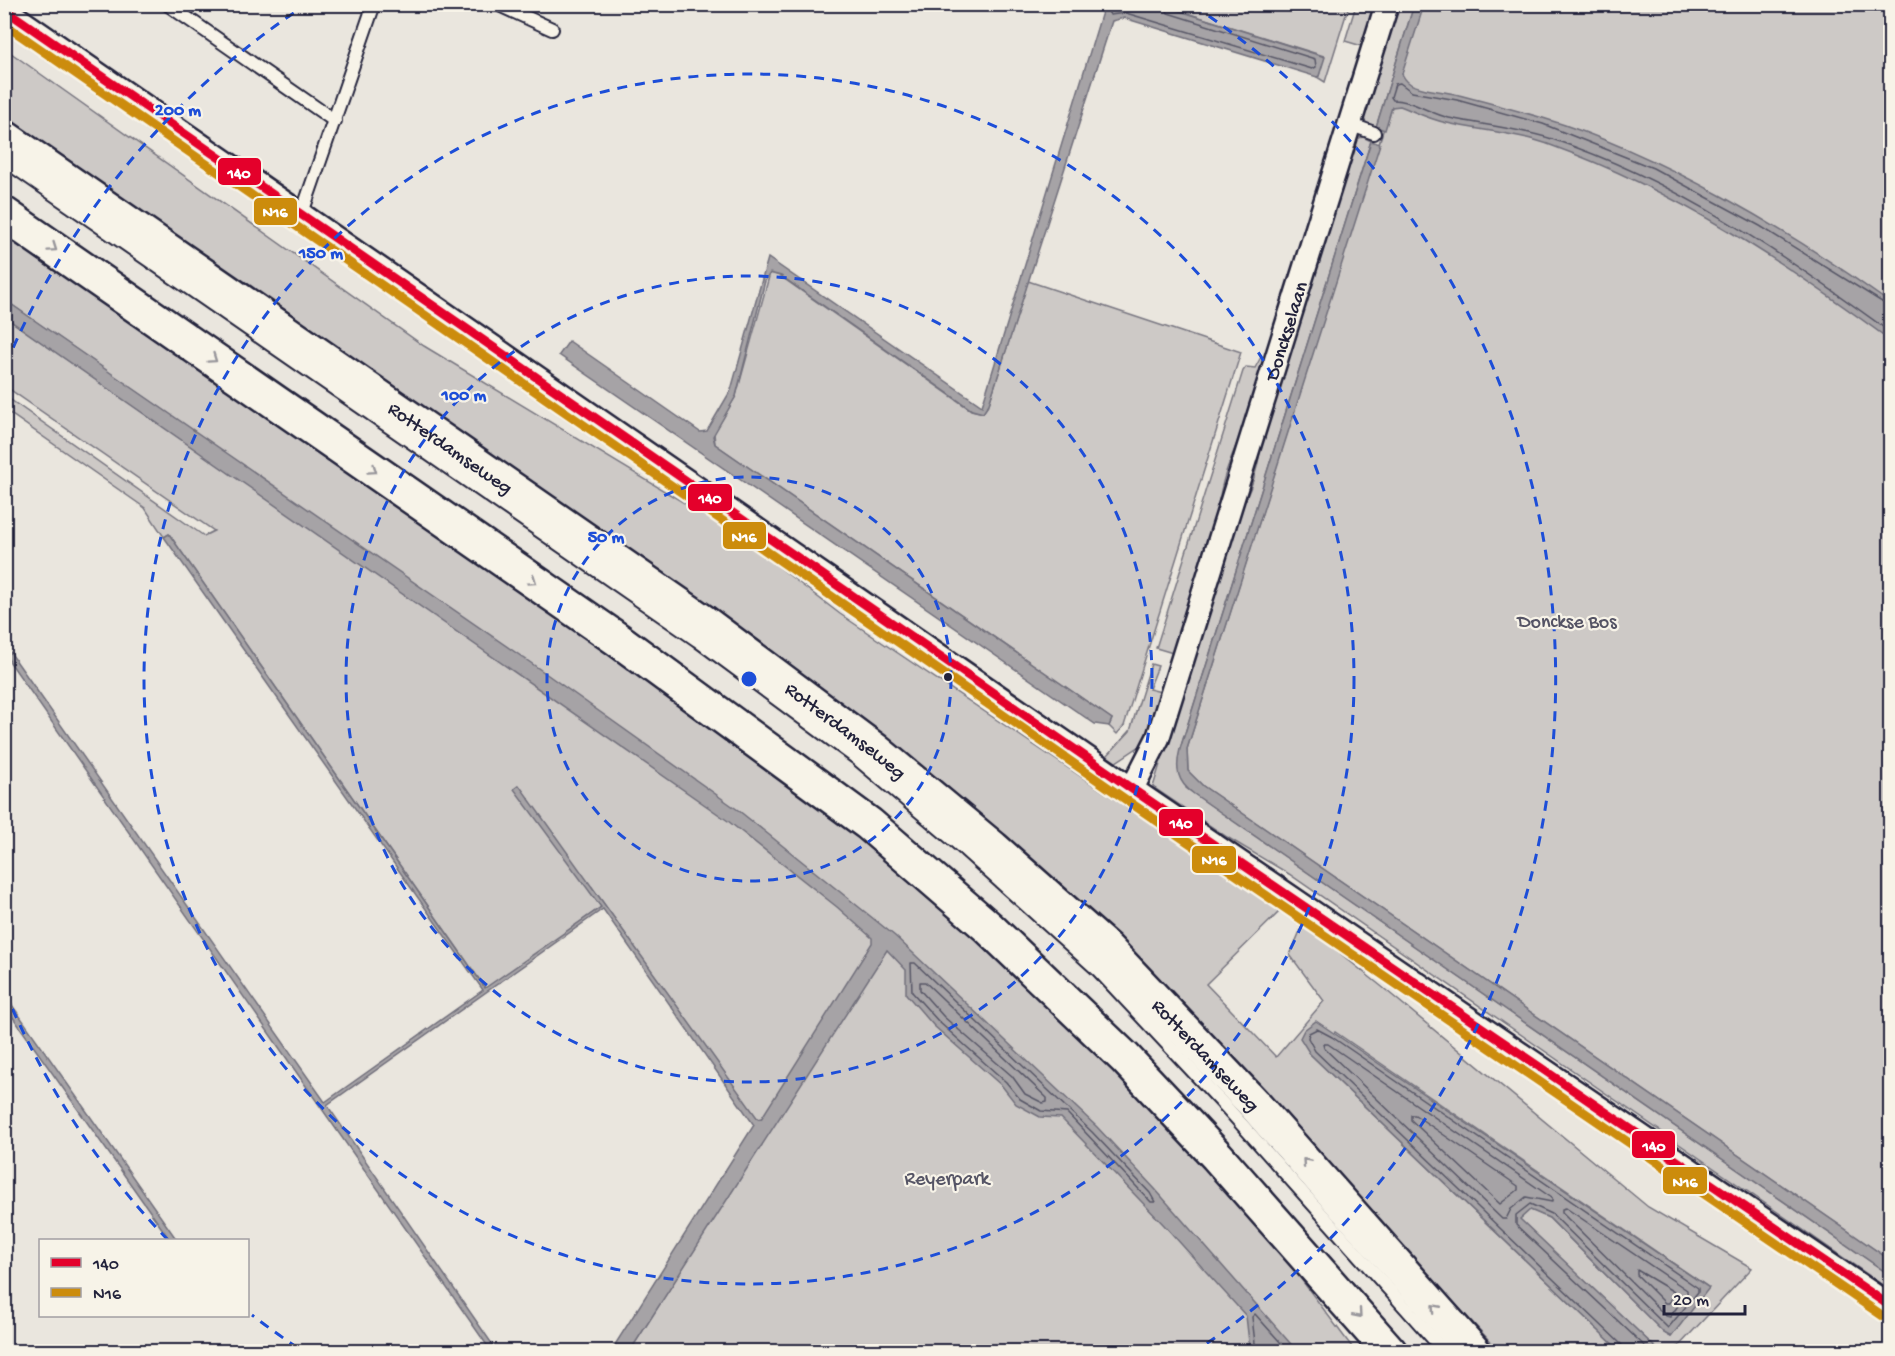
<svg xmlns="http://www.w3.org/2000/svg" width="1895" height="1356" font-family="'Gochi Hand',sans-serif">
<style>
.green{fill:#cdc9c6;stroke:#787680;stroke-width:1.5}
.water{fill:#a6a3a6;stroke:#716f7b;stroke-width:1.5}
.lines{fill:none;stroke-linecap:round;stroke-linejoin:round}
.shore{stroke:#575666;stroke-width:1.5}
.service-casing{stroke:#22223b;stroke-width:16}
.minor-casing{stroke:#22223b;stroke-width:27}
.secondary-casing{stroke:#22223b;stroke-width:38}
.service{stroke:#f7f3e8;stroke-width:12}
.minor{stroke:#f7f3e8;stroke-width:22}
.secondary{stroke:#f7f3e8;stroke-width:33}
.bus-1-casing{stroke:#f7f3e8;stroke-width:14}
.bus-2-casing{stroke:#f7f3e8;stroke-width:14}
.bus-1{stroke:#e4002b;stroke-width:9}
.bus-2{stroke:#cc8c0c;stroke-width:9}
.oneway{stroke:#97959a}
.ring{fill:none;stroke:#1d4ed8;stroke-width:3;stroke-dasharray:10 8}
.bus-dot{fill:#22223b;stroke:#f7f3e8;stroke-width:2}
.labels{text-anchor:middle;stroke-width:4.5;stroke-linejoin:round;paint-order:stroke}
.street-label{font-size:20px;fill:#22223b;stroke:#f7f3e8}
.park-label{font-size:20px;fill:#555465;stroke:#f7f3e8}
.centre{fill:#1d4ed8;stroke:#f7f3e8;stroke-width:3}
.ring-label{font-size:18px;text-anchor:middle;font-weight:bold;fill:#1d4ed8;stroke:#f7f3e8;stroke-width:4.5;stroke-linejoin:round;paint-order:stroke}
.line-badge{stroke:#f7f3e8;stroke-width:2}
.badge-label{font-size:16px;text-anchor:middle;font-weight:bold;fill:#fff}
</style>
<rect width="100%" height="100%" fill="#eae6de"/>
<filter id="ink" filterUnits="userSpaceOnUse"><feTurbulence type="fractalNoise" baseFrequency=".0167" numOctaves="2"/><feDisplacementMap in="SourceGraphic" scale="12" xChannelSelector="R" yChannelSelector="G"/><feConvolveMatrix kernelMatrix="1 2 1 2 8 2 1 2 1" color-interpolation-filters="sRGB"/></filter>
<g filter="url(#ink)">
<g class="green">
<polygon points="1161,5 1349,5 1325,82 1317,77 1319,76 1324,56"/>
<polygon points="1356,5 1375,5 1362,46 1345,41"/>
<polygon points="1397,5 1414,5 1376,127 1367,124 1362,115"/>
<polygon points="1423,5 1890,5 1890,1260 1203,786 1188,771 1187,749"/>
<polygon points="4,48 424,346 734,533 840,614 1280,911 1206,984 1276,1057 1324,1001 1290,955 1303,924 1381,986 1648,1207 1752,1268 1676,1349 1659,1351 1519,1219 1530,1209 1549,1218 1664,1333 1671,1337 1708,1287 1335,1032 1310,1054 1620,1351 1499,1351 1151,975 5,130"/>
<path d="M1363,137L1371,141L1180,749L1186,788L1890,1275V1290L1289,874L1227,837L1153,787L1236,517C1251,493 1260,463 1262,434L1355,139Z"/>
<polygon points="4,232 450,540 808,795 918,885 1073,1026 1264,1230 1355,1351 630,1351 781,1113 757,1119 592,887 589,890 601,907 486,989 169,534 164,537 145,508 5,410 5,396 204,536 214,531 5,386 5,317 269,500 283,493 5,300"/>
<polygon points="770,273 780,276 971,410 983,413 989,404 1028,281 1241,352 1124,726 1117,734 1109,726 1112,719 715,444 714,433 736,396"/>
<path d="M1261,357L1265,360C1258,382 1252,406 1244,427C1232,455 1220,481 1218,511L1173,653L1156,648L1243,371L1246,367L1255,368Z"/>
<polygon points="1151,664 1158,666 1149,689 1161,692 1143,744 1116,762 1107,756 1130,731"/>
</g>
<g class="water">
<polygon points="1094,5 1161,5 1325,57 1319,76 1317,77 1124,18 1112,21 989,404 983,413 972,410 781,276 770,273 765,281 736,396 713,436 715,444 1112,719 1109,726 1095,724 559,355 569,341 700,432 707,431 731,390 768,258 982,406 1102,12"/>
<path d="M1414,5H1424L1402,74C1405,80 1408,84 1415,86C1429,91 1445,91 1459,95C1487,102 1515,110 1543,118C1659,153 1792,232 1890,303V340C1785,263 1677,191 1553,146C1519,133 1482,131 1447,123C1431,120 1415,112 1400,106L1392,107L1385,130L1376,127Z"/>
<path d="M1371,141L1380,144L1187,749L1188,771L1203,786L1890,1260V1275L1194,794C1177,782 1175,769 1180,749Z"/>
<polygon points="5,300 531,663 738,810 895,936 1097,1127 1155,1189 1297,1351 1250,1351 1246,1316 1164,1225 1061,1118 1040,1117 1016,1104 1002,1086 934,1026 906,994 906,970 887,950 630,1351 611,1351 754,1125 603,909 327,1105 497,1351 491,1351 5,655 5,645 325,1102 483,990 164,537 169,534 485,988 601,907 514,789 519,785 758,1119 761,1119 872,943 872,938 837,907 728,821 5,317"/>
<polygon points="5,995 177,1240 170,1240 5,1006"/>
<polygon points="1316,1021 1709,1288 1671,1337 1664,1333 1549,1218 1530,1210 1520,1219 1659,1351 1620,1351 1310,1054 1300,1038 1304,1030"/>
</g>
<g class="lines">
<g class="shore">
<polyline points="1104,4 1110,15 1126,13 1312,69 1316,67 1315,59 1168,13 1164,4"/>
<path d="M1890,307L1760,226L1653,168L1543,124L1457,100L1412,92L1400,83L1395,84L1391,97L1393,100C1412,100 1431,114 1449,118C1483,125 1518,128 1552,139C1676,180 1786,256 1890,332"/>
<polygon points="911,963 915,963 1092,1132 1150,1193 1155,1202 1151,1202 1067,1113 1041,1111 1020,1099 1006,1082 939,1022 912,992"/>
<polygon points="920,982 925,982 1047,1098 1047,1102 1043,1103 1025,1094 1012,1076 944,1017 920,990"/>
<polygon points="1323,1044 1328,1044 1552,1198 1552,1202 1526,1197 1511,1209 1506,1219 1502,1219 1324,1048"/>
<polygon points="1411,1115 1415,1115 1518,1186 1518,1190 1500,1204 1411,1120"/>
<polygon points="1566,1208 1687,1290 1687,1293 1670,1317 1666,1316 1562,1213 1562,1209"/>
<polygon points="1637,1270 1674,1292 1669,1303 1665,1303 1637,1275"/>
<polyline points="1256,1352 1252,1317 1255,1314 1289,1352"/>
<polyline points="1623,1352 1622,1345 1315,1051 1308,1038 1309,1033 1317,1029 1332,1037 1698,1288 1698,1292 1668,1328 1552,1214 1530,1204 1516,1215 1516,1225 1651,1352"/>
</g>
<defs>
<g id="service">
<polyline points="167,4 335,121"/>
<polyline points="497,4 552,29"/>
<polyline points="1349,124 1374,133"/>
<polyline points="4,160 697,640 855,757 965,850 1098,970 1228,1109 1445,1352"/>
<polyline points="302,213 374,4"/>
</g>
<g id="minor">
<polyline points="4,9 1132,789 1890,1306"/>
<path id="s1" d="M1132,789L1158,738L1387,4"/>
</g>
<g id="secondary">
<path id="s2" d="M4,137L701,620L875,750L993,848L1107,949L1253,1103L1474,1352"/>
<polyline points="4,214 617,639 869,824 988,927 1125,1058 1217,1156 1390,1352"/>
</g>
</defs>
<use href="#service" class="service-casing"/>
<use href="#minor" class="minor-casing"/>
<use href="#secondary" class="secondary-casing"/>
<use href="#service" class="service"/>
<use href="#minor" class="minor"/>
<use href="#secondary" class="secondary"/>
<defs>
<polyline id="bus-1" points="4,9 1132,789 1890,1306"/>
<polyline id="bus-2" points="4,24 1125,799 1883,1316"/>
</defs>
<use href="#bus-1" class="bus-1-casing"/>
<use href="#bus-2" class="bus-2-casing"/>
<use href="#bus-1" class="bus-1"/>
<use href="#bus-2" class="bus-2"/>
</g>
<defs><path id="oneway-chevron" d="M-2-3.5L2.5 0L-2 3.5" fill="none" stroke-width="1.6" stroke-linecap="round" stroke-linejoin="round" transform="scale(1.5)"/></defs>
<g class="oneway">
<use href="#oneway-chevron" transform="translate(53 248) rotate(35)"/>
<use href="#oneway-chevron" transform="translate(213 359) rotate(35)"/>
<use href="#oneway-chevron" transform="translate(373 470) rotate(35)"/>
<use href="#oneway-chevron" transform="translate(533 581) rotate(35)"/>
<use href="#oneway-chevron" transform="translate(1306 1162) rotate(-132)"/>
<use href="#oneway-chevron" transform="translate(1435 1308) rotate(-132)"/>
<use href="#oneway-chevron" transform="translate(1358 1314) rotate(49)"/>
</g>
</g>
<g class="ring">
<circle cx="749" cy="679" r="202"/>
<circle cx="749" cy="679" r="403"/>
<circle cx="749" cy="679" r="605"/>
<path d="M298 1348A807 807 0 0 1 252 1315M168 1240A807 807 0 0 1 6 994M6 364A807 807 0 0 1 304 6M1194 6A807 807 0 0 1 1200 1348"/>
</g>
<circle class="bus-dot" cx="948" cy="677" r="5"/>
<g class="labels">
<g class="street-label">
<text dy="7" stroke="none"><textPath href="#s1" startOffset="484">Donckselaan</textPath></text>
<text dy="7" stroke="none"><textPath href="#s2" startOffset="544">Rotterdamseweg</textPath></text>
<text dy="7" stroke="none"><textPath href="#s2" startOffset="1030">Rotterdamseweg</textPath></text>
<text dy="7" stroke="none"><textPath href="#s2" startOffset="1516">Rotterdamseweg</textPath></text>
</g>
<g class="park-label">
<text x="1567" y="627">Donckse Bos</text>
<text x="947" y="1184">Reyerpark</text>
</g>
</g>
<circle cx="749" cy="679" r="9" class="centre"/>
<g class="ring-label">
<text x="178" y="115">200 m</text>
<text x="321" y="258">150 m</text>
<text x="464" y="400">100 m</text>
<text x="606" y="542">50 m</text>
</g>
<g class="line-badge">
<rect x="217" y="157" width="45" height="29" rx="6" fill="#e4002b"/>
<rect x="253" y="197" width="45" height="29" rx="6" fill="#cc8c0c"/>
<rect x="687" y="483" width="46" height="29" rx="6" fill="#e4002b"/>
<rect x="722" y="521" width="45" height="29" rx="6" fill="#cc8c0c"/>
<rect x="1158" y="808" width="46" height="29" rx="6" fill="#e4002b"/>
<rect x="1191" y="845" width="46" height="29" rx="6" fill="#cc8c0c"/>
<rect x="1631" y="1130" width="45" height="29" rx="6" fill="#e4002b"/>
<rect x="1662" y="1166" width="46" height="29" rx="6" fill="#cc8c0c"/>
</g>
<g class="badge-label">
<text x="239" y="178">140</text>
<text x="275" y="217">N16</text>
<text x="710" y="503">140</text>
<text x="744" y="542">N16</text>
<text x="1181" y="828">140</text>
<text x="1214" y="865">N16</text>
<text x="1654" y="1151">140</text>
<text x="1685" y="1187">N16</text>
</g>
<rect width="1895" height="1356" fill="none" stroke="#f7f3e8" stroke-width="24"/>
<rect x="12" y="12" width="1871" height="1332" fill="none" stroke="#22223b" stroke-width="2" filter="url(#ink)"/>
<rect x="39" y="1239" width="210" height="78" fill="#f7f3e8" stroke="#a29fa3" stroke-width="1.5"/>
<rect x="51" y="1258" width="30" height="9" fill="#e4002b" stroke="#a29fa3" stroke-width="1.5"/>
<text x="93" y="1269" font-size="18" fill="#22223b">140</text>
<rect x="51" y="1288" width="30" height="9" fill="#cc8c0c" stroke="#a29fa3" stroke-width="1.5"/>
<text x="93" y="1299" font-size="18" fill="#22223b">N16</text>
<path d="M1664 1305v9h81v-9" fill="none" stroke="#22223b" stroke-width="3"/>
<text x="1673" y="1305" font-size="18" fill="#22223b" stroke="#f7f3e8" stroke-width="4.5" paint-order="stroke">20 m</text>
</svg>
